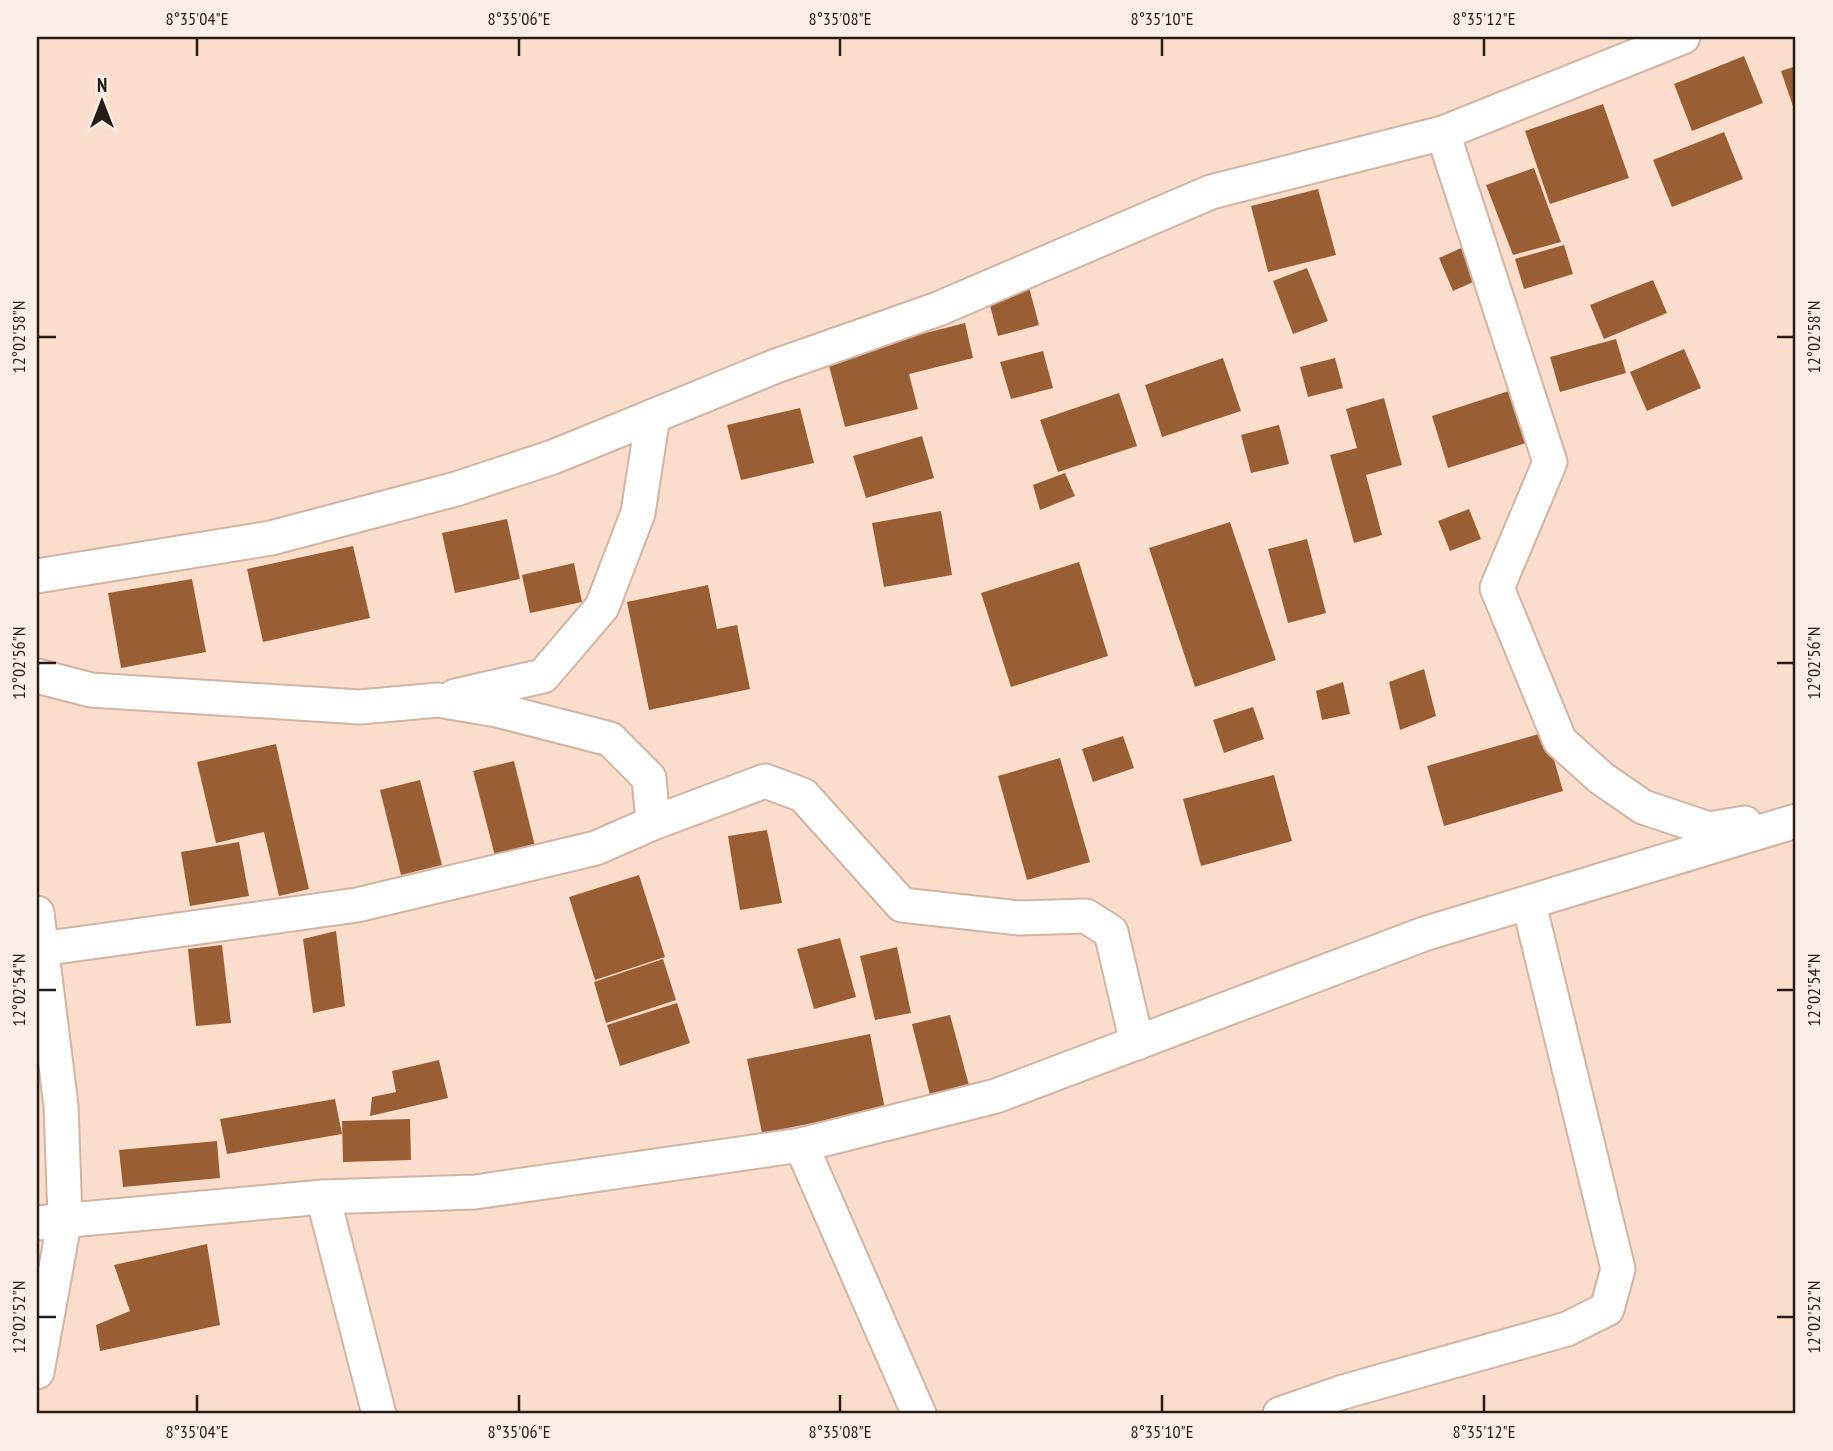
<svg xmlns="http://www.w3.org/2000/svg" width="1833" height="1451" font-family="'PT Sans Narrow',sans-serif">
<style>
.building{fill:#9a5e35}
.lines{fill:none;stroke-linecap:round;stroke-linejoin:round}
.street-casing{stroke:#d1b4a3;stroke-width:37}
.street{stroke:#fff;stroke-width:33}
.ticks{fill:none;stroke:#271c16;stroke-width:2.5}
.neatline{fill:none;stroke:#271c16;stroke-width:2.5}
.ticks-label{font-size:18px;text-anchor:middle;fill:#271c16}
</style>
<rect width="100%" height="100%" fill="#fbddcb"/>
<g class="building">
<polygon points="1744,56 1763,103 1692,131 1674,84"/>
<polygon points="1796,66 1796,115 1781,71"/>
<polygon points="1603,104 1629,178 1550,204 1525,131"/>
<polygon points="1724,132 1743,179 1672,207 1653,160"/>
<polygon points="1534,168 1561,242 1513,255 1486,185"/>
<polygon points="1318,189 1336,255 1268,272 1251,206"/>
<polygon points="1468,245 1482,278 1453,291 1439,258"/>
<polygon points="1564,245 1573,274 1524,289 1515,259"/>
<polygon points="1307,268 1328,321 1293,334 1273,281"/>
<polygon points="1653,280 1667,313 1604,339 1590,305"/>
<polygon points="1029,287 1039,325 998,336 988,298"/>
<polygon points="965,323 973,358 909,374 918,409 845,427 827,358"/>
<polygon points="1616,339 1626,373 1560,392 1550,357"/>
<polygon points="1684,349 1701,388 1647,411 1630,372"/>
<polygon points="1043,351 1053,388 1011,399 1000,362"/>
<polygon points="1223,358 1241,411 1162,437 1145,385"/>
<polygon points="1335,358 1343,388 1308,397 1300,367"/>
<polygon points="1518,388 1535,440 1448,468 1432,416"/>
<polygon points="1119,393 1137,446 1058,472 1040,420"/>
<polygon points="1384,398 1402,465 1366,475 1382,535 1354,543 1330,455 1357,448 1346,409"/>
<polygon points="800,408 814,463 741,480 727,425"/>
<polygon points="1279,425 1289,464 1251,473 1241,435"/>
<polygon points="922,436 934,478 866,498 853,456"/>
<polygon points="1065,473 1075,496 1040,510 1033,485"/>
<polygon points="1469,509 1481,539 1450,551 1438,521"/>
<polygon points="941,511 952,575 884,587 872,523"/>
<polygon points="507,519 520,579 455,593 442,533"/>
<polygon points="1230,522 1276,660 1195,687 1149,548"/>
<polygon points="1307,539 1326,613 1288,623 1268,549"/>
<polygon points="353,546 370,618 263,642 247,569"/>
<polygon points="1079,562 1108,656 1011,687 981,593"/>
<polygon points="574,563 582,602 530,613 522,575"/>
<polygon points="192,579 206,652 121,668 108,593"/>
<polygon points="708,585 717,629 737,625 750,689 649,710 627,602"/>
<polygon points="1424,669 1436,716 1400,730 1389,682"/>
<polygon points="1343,682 1350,714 1322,720 1316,691"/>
<polygon points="1253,707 1264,739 1224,753 1213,720"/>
<polygon points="1546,732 1563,791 1444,826 1427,766"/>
<polygon points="1123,736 1134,768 1093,782 1082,749"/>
<polygon points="276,744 309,889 279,896 264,832 216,843 197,762"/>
<polygon points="1060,758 1090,862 1027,880 998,776"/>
<polygon points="514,761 535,846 495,856 473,771"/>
<polygon points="1274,775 1292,841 1201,866 1183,799"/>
<polygon points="420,780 442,865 401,875 380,790"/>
<polygon points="767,830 782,903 740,910 728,836"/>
<polygon points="239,842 249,896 190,906 181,852"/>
<polygon points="639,875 665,957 595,980 569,897"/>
<polygon points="336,931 345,1006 313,1013 303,939"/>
<polygon points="840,938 856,997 814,1009 797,949"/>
<polygon points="222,945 231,1023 196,1026 188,949"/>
<polygon points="897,947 911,1013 875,1020 860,956"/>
<polygon points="663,959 676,1000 606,1023 594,982"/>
<polygon points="677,1003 690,1043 620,1066 607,1025"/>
<polygon points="950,1015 970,1089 931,1099 912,1024"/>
<polygon points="870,1034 885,1109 762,1133 747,1059"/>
<polygon points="439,1060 448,1098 370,1116 372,1097 396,1092 392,1071"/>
<polygon points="335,1099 342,1134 227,1154 220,1119"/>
<polygon points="410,1119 411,1160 343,1162 342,1121"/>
<polygon points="217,1141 220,1178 123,1187 119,1150"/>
<polygon points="207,1244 220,1325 100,1351 96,1325 130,1311 114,1265"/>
</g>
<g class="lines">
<defs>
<g id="street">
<polyline points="1443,133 1550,462 1497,588 1560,741 1601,778 1643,807 1709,829 1745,823"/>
<polyline points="37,576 271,538 456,489 553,457 776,366 938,309 1211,192 1443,133 1683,37"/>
<polyline points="37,676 91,690 360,707 438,700 497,710 610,739 649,778 653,823 596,848 357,905 41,949"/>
<polyline points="455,696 543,676 602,607 638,513 653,416"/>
<polyline points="653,823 765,781 803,795 902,905 1020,918 1086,916 1111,932 1137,1043"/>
<polyline points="37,913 61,1106 65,1218 37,1372"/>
<polyline points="801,1145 919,1414"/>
<polyline points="323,1197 379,1414"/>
<polyline points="37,1223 323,1197 475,1192 801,1145 996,1096 1424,934 1796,821"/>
<polyline points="1280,1414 1343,1392 1567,1329 1607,1309 1618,1269 1529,904"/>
</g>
</defs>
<use href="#street" class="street-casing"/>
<use href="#street" class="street"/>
</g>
<path class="ticks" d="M197,38V56M519,38V56M840,38V56M1162,38V56M1484,38V56M38,337H56M1777,337H1794M38,663H56M1777,663H1794M38,990H56M1777,990H1794M38,1317H56M1777,1317H1794M197,1395V1412M519,1395V1412M840,1395V1412M1162,1395V1412M1484,1395V1412"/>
<rect width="1833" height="1451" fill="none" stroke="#fbeee7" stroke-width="77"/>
<g transform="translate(102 102)" stroke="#fbeee7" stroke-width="5" paint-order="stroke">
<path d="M0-5L12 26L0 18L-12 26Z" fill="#271c16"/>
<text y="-10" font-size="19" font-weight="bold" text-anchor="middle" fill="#271c16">N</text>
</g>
<rect x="38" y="38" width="1756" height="1374" class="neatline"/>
<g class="ticks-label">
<text x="197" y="25">8°35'04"E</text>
<text x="519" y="25">8°35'06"E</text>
<text x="840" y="25">8°35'08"E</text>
<text x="1162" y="25">8°35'10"E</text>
<text x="1484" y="25">8°35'12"E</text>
<text transform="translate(19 337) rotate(-90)" y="6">12°02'58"N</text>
<text transform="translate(1814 337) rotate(-90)" y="6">12°02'58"N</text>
<text transform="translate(19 663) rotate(-90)" y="6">12°02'56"N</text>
<text transform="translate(1814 663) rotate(-90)" y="6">12°02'56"N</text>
<text transform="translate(19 990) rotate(-90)" y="6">12°02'54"N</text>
<text transform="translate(1814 990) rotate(-90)" y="6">12°02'54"N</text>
<text transform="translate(19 1317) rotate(-90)" y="6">12°02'52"N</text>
<text transform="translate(1814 1317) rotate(-90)" y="6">12°02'52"N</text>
<text x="197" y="1438">8°35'04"E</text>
<text x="519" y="1438">8°35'06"E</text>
<text x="840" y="1438">8°35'08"E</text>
<text x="1162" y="1438">8°35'10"E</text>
<text x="1484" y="1438">8°35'12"E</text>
</g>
</svg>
